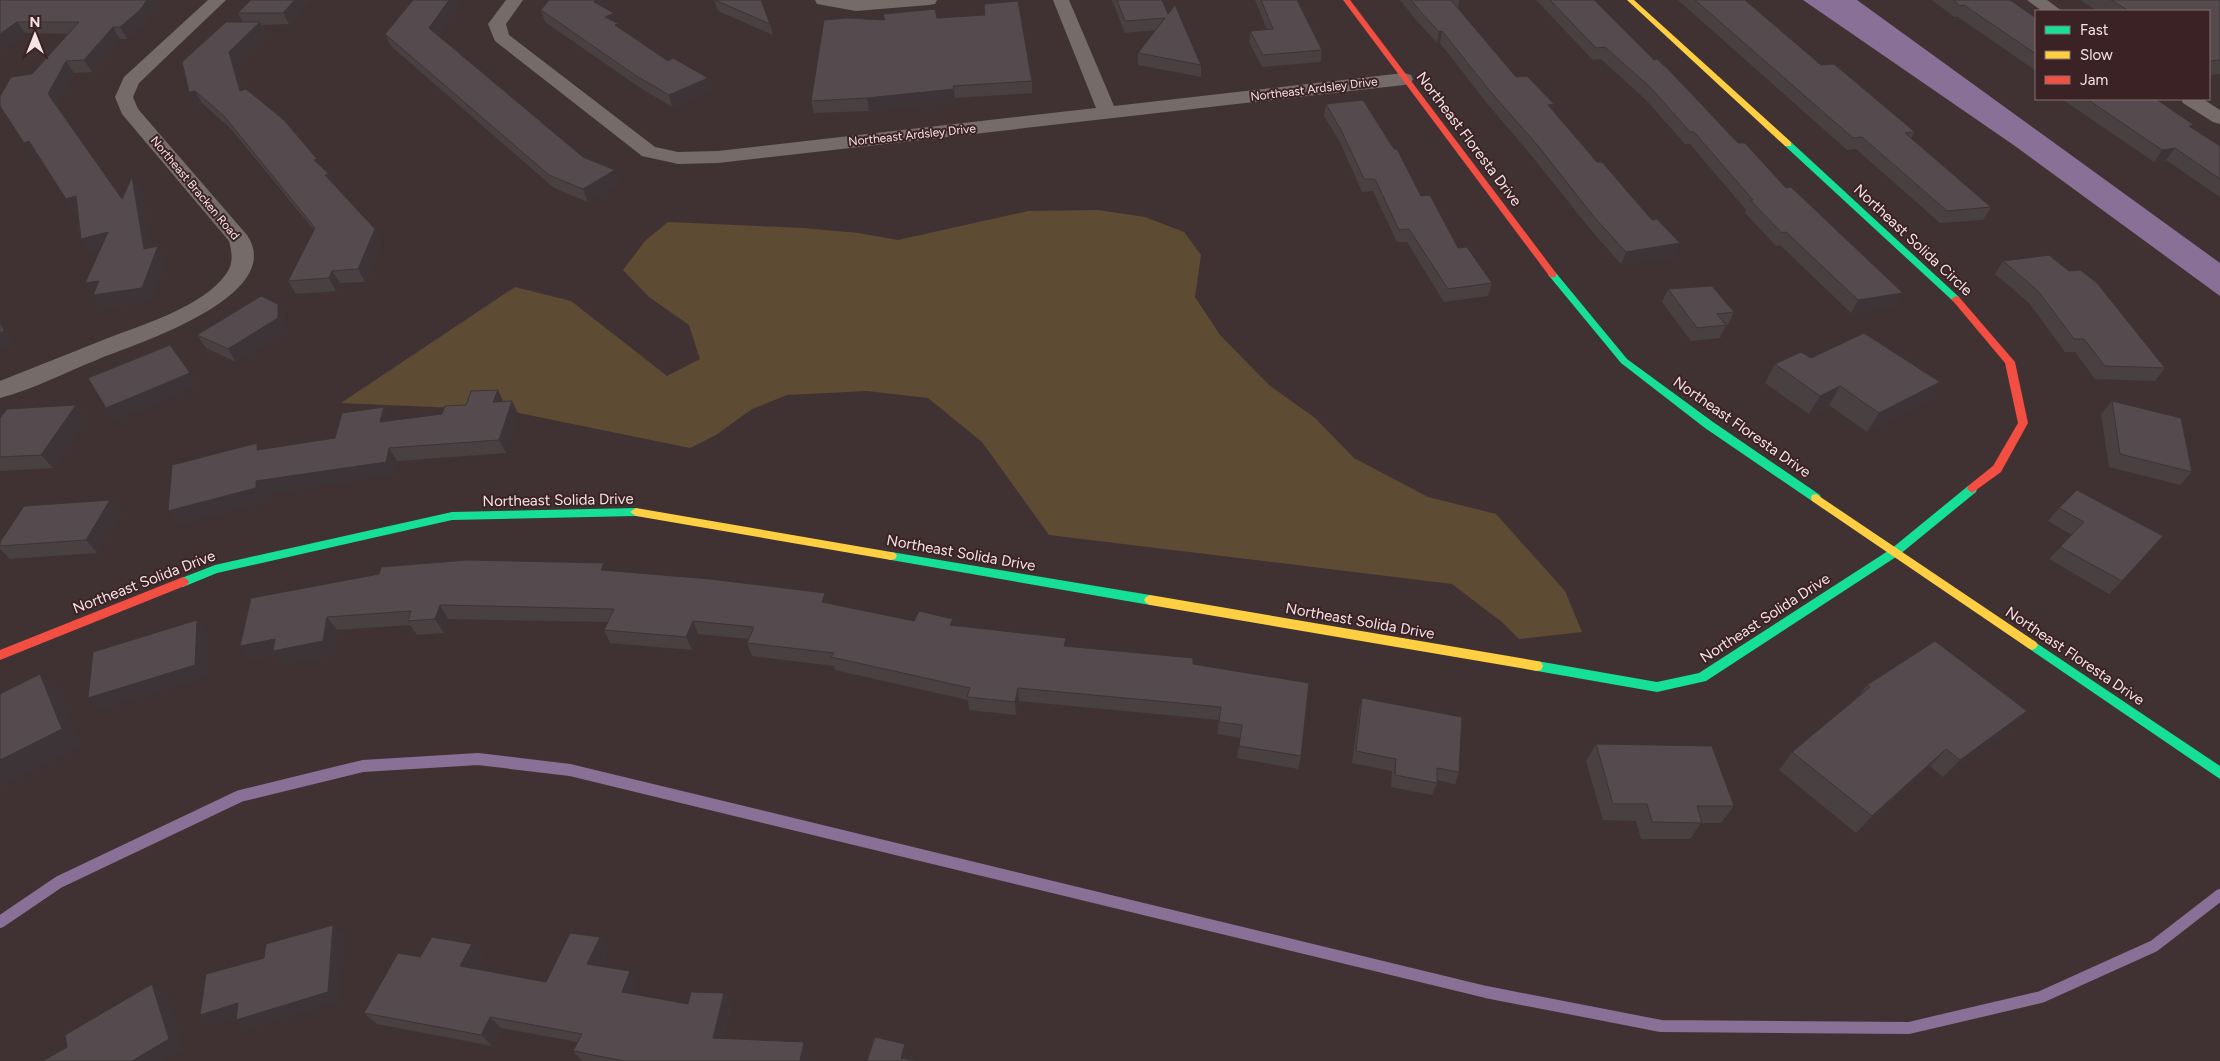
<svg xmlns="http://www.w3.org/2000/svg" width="2220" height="1061" font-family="Figtree,sans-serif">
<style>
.green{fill:#5e4b34}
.water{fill:#897096}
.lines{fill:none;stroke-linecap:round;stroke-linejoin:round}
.stream{stroke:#897096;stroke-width:12}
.street{fill:#756c69;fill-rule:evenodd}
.fast{fill:#16e098;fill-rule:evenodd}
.slow{fill:#ffcf43;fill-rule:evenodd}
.jam{fill:#f24e42;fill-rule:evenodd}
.wall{fill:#494042}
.shaded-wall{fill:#3c3436}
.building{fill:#554a4d;stroke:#3c3436}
.labels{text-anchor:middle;stroke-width:4;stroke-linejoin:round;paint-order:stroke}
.far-street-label{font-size:12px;fill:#f6e4e5;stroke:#3b2225}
.street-label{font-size:15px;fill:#f6e4e5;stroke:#3b2225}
</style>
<rect width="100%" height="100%" fill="#403233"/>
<polygon class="green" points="1098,210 1145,217 1184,232 1201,255 1195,297 1220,335 1269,385 1315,418 1354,458 1428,497 1496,514 1565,591 1582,632 1519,639 1502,622 1452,584 1049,535 982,442 928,398 867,391 787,395 752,409 716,435 690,448 504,410 341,403 515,287 571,301 667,376 700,359 689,325 649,297 623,270 645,241 668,222 803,228 858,233 898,240 1028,211"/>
<polygon class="water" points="1803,0 1857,0 2220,263 2220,296 2015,146"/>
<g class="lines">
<polyline class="stream" points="0,922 59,882 240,796 363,766 478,759 570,770 1486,992 1661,1026 1909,1028 2041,997 2154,946 2220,895"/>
<g class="street">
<path d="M208,0H226L139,83L133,97L138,109L247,235C288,296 136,344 99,359C66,372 34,389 0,398V381C34,367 69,354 103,340C140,325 202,308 226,274C234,263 232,253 229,241L122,114L115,97L124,77Z"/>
<polygon points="506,0 523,0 506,24 509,35 655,147 678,152 718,151 1096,108 1053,0 1069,0 1114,106 1404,73 1411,75 1413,79 1411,83 1404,85 718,163 678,164 642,156 495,41 488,24"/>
<polygon points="815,0 937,0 935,4 929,5 856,11 817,4"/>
<polygon points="2027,0 2047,0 2062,11 2042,11"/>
<polygon points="2181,99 2203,99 2220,110 2220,124 2213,122 2183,103"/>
</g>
<g class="fast">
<polygon points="1785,142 1791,142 1959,297 1959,301 1953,301 1785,146"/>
<polygon points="1553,272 1556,273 1627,359 1713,422 1820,495 1821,498 1820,501 1812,501 1705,428 1621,363 1550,277 1548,275"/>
<polygon points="1972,485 1977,489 1976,492 1899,555 1706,681 1657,692 1537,671 1533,670 1531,666 1533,662 1537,661 1657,682 1699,673 1891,549 1968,486"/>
<polygon points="636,508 642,512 636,516 452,520 217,573 183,587 179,585 177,582 179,579 215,565 452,512"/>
<polygon points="891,552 1150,595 1154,597 1156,600 1154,603 1150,605 891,560 887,559 885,556 887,553"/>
<polygon points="2032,640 2220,766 2220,779 2028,648 2026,645 2028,642"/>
</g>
<g class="slow">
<polygon points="1627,0 1634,0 1791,142 1791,146 1785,146"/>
<polygon points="1816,494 2036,642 2038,645 2036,648 2032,650 2028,648 1812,501 1811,498 1812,495"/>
<polygon points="636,508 891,552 895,553 897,556 895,559 891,560 636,516 630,512"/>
<polygon points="1150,595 1537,661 1541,662 1543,666 1541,670 1537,671 1150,605 1146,603 1144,600 1146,597"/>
</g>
<g class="jam">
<polygon points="1343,0 1350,0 1556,273 1556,277 1550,277"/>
<polygon points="1956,296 1959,297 2015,362 2028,423 2001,472 1972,493 1967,489 1968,486 1993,466 2018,423 2005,363 1953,301 1951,299"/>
<polygon points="183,577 187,579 189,582 187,585 0,660 0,650"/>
</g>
</g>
<g class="wall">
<polygon points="0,0 146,22 127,39 120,39 92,72 74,73 57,106 122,199 141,189 150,248 166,259 151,300 102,308 93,293 100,249 90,252 81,239 77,211 75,212 66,199 37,154 33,155 24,143 69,34 25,33 0,53"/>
<polygon points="251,0 311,0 289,24 262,25 266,34 236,64 243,90 329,174 335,186 375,229 382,242 365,282 340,283 336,291 296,294 288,281 314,230 231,129 202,103 196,105 189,92 243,22 238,13"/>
<polygon points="549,0 606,0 602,7 617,23 620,28 668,61 708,78 711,90 672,107 639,87 545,22 541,10"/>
<polygon points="714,0 761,0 770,24 773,35 718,11"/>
<polygon points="1112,0 1162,0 1168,14 1201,65 1201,77 1138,65 1138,53 1156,30 1125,33"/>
<polygon points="1255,0 1297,0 1322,50 1321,62 1262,67 1249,42 1250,31 1267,29"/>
<polygon points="1400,0 1459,0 1458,8 1516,77 1554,104 1552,110 1675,256 1621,264 1590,229 1535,160 1486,102 1440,43 1437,43 1417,21"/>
<polygon points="1536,0 1594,0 1738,143 1786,188 1903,293 1895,306 1851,313 1780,245 1776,246 1745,213 1746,210 1690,144 1685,144 1646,100 1601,59 1593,60"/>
<polygon points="1678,0 1745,0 1821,65 1915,132 1911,138 1991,207 1983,220 1940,223 1856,149 1847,150"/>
<polygon points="1932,0 2010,0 2036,18 2036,71 1958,17 1954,17"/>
<polygon points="2080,0 2220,0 2220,74 2219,74 2209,75 2209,11 2098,11"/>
<polygon points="984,4 1032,81 1032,93 955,98 955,102 869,111 814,113 811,101 884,20 883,14 937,18 984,15"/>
<polygon points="457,7 438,35 583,157 619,182 588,202 554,188 391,46 385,34"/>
<polygon points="2062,99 2156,99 2192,128 2220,146 2220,197 2166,160 2154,162"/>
<polygon points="1326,104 1421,196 1458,248 1492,283 1488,296 1444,302 1407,242 1397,242 1373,191 1362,192 1340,142 1324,116"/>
<polygon points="2003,261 2165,368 2155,381 2095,379 2075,352 2065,352 2029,303 1995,274"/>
<polygon points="1668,289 1734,312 1728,325 1726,325 1720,338 1691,341 1662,302"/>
<polygon points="278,304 286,316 286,331 236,362 206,348 197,335"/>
<polygon points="1811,358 1928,401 1867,432 1829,405 1809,414 1765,383 1775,364"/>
<polygon points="503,401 512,401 518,414 506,453 397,461 394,474 265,494 265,501 178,524 257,443 262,450 335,438 384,407 391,421 442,414 466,405"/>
<polygon points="2112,401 2192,472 2180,485 2109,467 2101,414"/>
<polygon points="0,418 87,418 53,468 0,471"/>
<polygon points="2077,490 2122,581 2109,594 2049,559 2072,535 2048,521 2059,508"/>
<polygon points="110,500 121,513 97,553 10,559 0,549 0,542"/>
<polygon points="608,571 825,593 828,603 914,621 954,625 1066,646 1193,664 1301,756 1298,769 1237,758 1240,738 1217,734 1219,720 1019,701 1016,715 969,710 968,700 835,670 834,666 752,656 747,643 749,639 698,634 692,650 610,643 604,630 608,622 448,619 444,633 417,635 410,625 337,630 334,654 284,664 275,654 251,659 240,646 251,598"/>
<polygon points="1867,685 2010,729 1943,777 1930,766 1856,833 1779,770 1792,752 1857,698"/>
<polygon points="1362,698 1459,772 1455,784 1437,780 1437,783 1432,795 1391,787 1392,771 1352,763 1359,710"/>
<polygon points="1596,744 1734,806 1721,823 1701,823 1690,839 1641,839 1636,821 1603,820 1586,761"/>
<polygon points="600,937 608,949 601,966 639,982 634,994 688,1004 724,993 731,1004 723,1038 809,1053 808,1061 582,1061 573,1051 578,1042 501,1028 492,1046 377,1024 364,1013 420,957 484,956 476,969 546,982"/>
</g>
<g class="shaded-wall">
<polygon points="147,0 163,0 146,22 127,39 120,27"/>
<polygon points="295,0 311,0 289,24 283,13"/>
<polygon points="449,0 463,0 434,40 429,28"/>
<polygon points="595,0 606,0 598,14 594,2"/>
<polygon points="614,13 617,24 619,24 622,36 605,17"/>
<polygon points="17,22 25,33 0,53 0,34"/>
<polygon points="260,22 266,34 236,64 247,103 240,91 229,52"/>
<polygon points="113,27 120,39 92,72 84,60"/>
<polygon points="1442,31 1440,43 1437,43 1439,32"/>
<polygon points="66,61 74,73 57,106 48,94"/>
<polygon points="708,78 711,90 672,107 669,95"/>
<polygon points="954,89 955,102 869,111 867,98"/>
<polygon points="195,91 202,103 196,105 189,92"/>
<polygon points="1554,104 1550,116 1548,105"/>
<polygon points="29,141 38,154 33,155 24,143"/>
<polygon points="2175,148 2166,160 2154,162 2162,150"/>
<polygon points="615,170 619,182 588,202 583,189"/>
<polygon points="329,174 335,187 325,175"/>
<polygon points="132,177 141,189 153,260 158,246 166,259 151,300 102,308 93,295 94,295 85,283 144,249"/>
<polygon points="76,196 85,208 75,212 66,199"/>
<polygon points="375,229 382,242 365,282 358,269"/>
<polygon points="108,232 117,244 90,252 81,239"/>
<polygon points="1680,243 1675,256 1621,264 1626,252"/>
<polygon points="332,271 340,283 336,291 329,278"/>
<polygon points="1903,293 1895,306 1851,313 1858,300"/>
<polygon points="278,304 286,316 286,331 236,362 228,349"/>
<polygon points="0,317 15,344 0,350"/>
<polygon points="170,345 199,386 116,421 106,408"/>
<polygon points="1940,382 1928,401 1867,432 1879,413"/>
<polygon points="1840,386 1829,405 1809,414 1820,396"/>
<polygon points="498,390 504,403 493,402"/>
<polygon points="512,401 518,414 506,453 499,440"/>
<polygon points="76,405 87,418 53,468 41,455"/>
<polygon points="384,407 392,420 388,435 380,422"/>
<polygon points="257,443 266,456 257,450"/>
<polygon points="389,448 397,461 394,474 265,494 265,501 178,524 168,511 256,481"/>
<polygon points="110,500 121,513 97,553 86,540"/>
<polygon points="604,563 610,576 601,570"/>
<polygon points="825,593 829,607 822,602"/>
<polygon points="440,605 448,619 444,633 435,619"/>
<polygon points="327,617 337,630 334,654 284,664 275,654 251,659 240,646"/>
<polygon points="953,619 955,632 950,625"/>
<polygon points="197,620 208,633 207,677 101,710 88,698"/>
<polygon points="693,621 698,634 692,650 686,637"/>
<polygon points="40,674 60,692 82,746 0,789 0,760"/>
<polygon points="1018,688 1019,701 1016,715 1015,702"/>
<polygon points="2027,711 2010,729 1943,777 1960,760"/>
<polygon points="1946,749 1930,766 1856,833 1872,816"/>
<polygon points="333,925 345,935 340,1002 250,1029 236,1020"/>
<polygon points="600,937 608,949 597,975 587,964"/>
<polygon points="472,944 484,956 471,978 460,966"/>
<polygon points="630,971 639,982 630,1004 622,992"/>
<polygon points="152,984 167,994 184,1049 163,1061 132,1061"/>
<polygon points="724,993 731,1004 720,1049 713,1038"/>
<polygon points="238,1003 252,1013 214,1025 200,1015"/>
<polygon points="490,1017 501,1028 492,1046 481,1035"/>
<polygon points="804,1042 809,1053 808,1061 800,1061"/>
<polygon points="905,1044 909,1053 906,1061 901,1058"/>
</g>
<g class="building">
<polygon points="0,0 147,0 140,10 120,27 113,27 84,60 66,61 48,94 122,199 132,177 144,249 158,246 142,288 93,295 99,281 85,283 108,232 81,239 76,196 66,199 29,141 24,143 0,106 0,96 11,77 32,74 79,22 17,22 0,34"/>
<polygon points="251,0 295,0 283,13 238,13"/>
<polygon points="413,0 449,0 429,28 583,157 615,170 583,189 549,175 385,34"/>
<polygon points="549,0 595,0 594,2 614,13 605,17 619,24 615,25 668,61 673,58 708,78 669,95 635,75 541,10"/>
<polygon points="715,0 761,0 770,24"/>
<polygon points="1117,0 1162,0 1168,14 1175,5 1201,65 1138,53 1165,18 1125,21"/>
<polygon points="1261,0 1297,0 1322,50 1263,55 1250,31 1273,29"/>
<polygon points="1411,0 1451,0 1516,77 1527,76 1554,104 1548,105 1597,162 1602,162 1652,220 1657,219 1680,243 1626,252 1594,217 1539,147 1489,90 1442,31 1439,32 1419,10"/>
<polygon points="1550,0 1594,0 1654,60 1657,59 1668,69 1738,143 1745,143 1786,188 1791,187 1903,293 1858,300 1786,232 1782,233 1750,200 1753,200 1694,132 1690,132 1651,88 1605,47 1596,48"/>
<polygon points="1695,0 1745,0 1821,65 1834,64 1915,132 1905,133 1991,207 1947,211 1862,137 1853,138"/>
<polygon points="1953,0 2010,0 2036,18 2036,54 1964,5 1960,6"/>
<polygon points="2111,0 2220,0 2220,60 2210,61 2209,60 2209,11 2129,11"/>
<polygon points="1018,1 1032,81 953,86 954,89 867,98 811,101 824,20 847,18 885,20 883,14 935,9 937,18 985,15 984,4"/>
<polygon points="226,22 260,22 229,52 240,91 246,89 284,120 317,159 314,160 329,174 325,175 375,229 358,269 332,271 329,278 288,281 315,228 224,116 195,91 189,92 182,62"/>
<polygon points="2087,99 2156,99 2194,125 2189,126 2220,146 2220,179 2175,148 2162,150"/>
<polygon points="1363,100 1394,149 1397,149 1421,196 1430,195 1458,248 1467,247 1492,283 1448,289 1409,229 1399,230 1375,179 1364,179 1341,130 1326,104"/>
<polygon points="2049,255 2069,271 2080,270 2097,283 2165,368 2105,366 2084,339 2074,339 2038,291 2003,261"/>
<polygon points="1712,286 1734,312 1717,314 1726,325 1697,328 1668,289"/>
<polygon points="261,296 278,304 278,318 228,349 197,335"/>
<polygon points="0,323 4,331 0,333"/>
<polygon points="1864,333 1940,382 1879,413 1840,386 1820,396 1775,364 1801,352 1811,358"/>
<polygon points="170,345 190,373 106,408 88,378"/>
<polygon points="498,390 493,402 512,401 499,440 389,448 386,462 256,481 256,488 168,511 172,465 257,443 257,450 335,438 342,413 384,407 380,422 442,414 445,406 466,405 471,391"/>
<polygon points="2112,401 2181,418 2192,472 2120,454"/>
<polygon points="76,405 41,455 0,457 0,418 7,409"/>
<polygon points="2077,490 2163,536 2122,581 2060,547 2084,522 2059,508"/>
<polygon points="110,500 86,540 0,546 0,542 24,506"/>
<polygon points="468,560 604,563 601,570 710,579 825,593 822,602 914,621 919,611 953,619 950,625 1066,638 1064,646 1193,658 1193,664 1309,683 1301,756 1239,746 1242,725 1219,722 1221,707 1018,688 1015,702 967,697 970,688 831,657 834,653 747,643 754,627 693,621 686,637 604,630 614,609 440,605 435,619 408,621 411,611 327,617 323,641 273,651 275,639 240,646 251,598 379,574 381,567"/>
<polygon points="197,620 195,665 88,698 93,652"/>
<polygon points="1935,641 2027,711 1960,760 1946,749 1872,816 1792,752 1870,687 1867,685"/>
<polygon points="40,674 62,729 0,760 0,694"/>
<polygon points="1362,698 1462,717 1459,772 1437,768 1437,783 1395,775 1396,759 1356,751"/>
<polygon points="1596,744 1712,746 1734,806 1697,806 1702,823 1652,822 1647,804 1613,804"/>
<polygon points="333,925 328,992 236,1020 238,1003 200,1015 206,974 264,958 266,944"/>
<polygon points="570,933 600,937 587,964 630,971 622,992 688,1004 691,992 724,993 713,1038 804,1042 800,1061 624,1061 573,1051 582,1034 490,1017 481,1035 364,1013 398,953 420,957 432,937 472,944 460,966 546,982"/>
<polygon points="152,984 169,1039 132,1061 43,1061 67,1047 65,1035"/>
<polygon points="875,1037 905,1044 901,1058 917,1061 867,1061"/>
</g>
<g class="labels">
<g class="far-street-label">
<text transform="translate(1314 89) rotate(-7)" y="4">Northeast Ardsley Drive</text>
<text transform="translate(912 135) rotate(-6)" y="4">Northeast Ardsley Drive</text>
<text transform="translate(195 188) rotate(50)" y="4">Northeast Bracken Road</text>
</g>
<g class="street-label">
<text transform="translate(1469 139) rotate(53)" y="5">Northeast Floresta Drive</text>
<text transform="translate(1913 240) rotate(43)" y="5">Northeast Solida Circle</text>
<text transform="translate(1742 427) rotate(35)" y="5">Northeast Floresta Drive</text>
<text transform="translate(558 500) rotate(-1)" y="5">Northeast Solida Drive</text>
<text transform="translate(961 553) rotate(10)" y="5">Northeast Solida Drive</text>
<text transform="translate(144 582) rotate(-21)" y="5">Northeast Solida Drive</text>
<text transform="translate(1765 618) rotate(-33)" y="5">Northeast Solida Drive</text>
<text transform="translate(1360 621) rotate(10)" y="5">Northeast Solida Drive</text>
<text transform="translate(2075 656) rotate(34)" y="5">Northeast Floresta Drive</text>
</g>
</g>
<rect x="2035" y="10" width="175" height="90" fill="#3b2225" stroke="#867072"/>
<rect x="2045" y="26" width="25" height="8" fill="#16e098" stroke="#867072"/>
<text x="2080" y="35" font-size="15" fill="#f6e4e5">Fast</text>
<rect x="2045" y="51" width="25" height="8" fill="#ffcf43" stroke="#867072"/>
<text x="2080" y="60" font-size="15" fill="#f6e4e5">Slow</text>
<rect x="2045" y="76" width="25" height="8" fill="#f24e42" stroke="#867072"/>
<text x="2080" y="85" font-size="15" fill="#f6e4e5">Jam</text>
<g transform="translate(35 35)" stroke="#3b2225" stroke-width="4" paint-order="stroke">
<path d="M0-4L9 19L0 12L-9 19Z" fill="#f6e4e5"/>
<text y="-8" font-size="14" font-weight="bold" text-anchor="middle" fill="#f6e4e5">N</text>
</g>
</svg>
